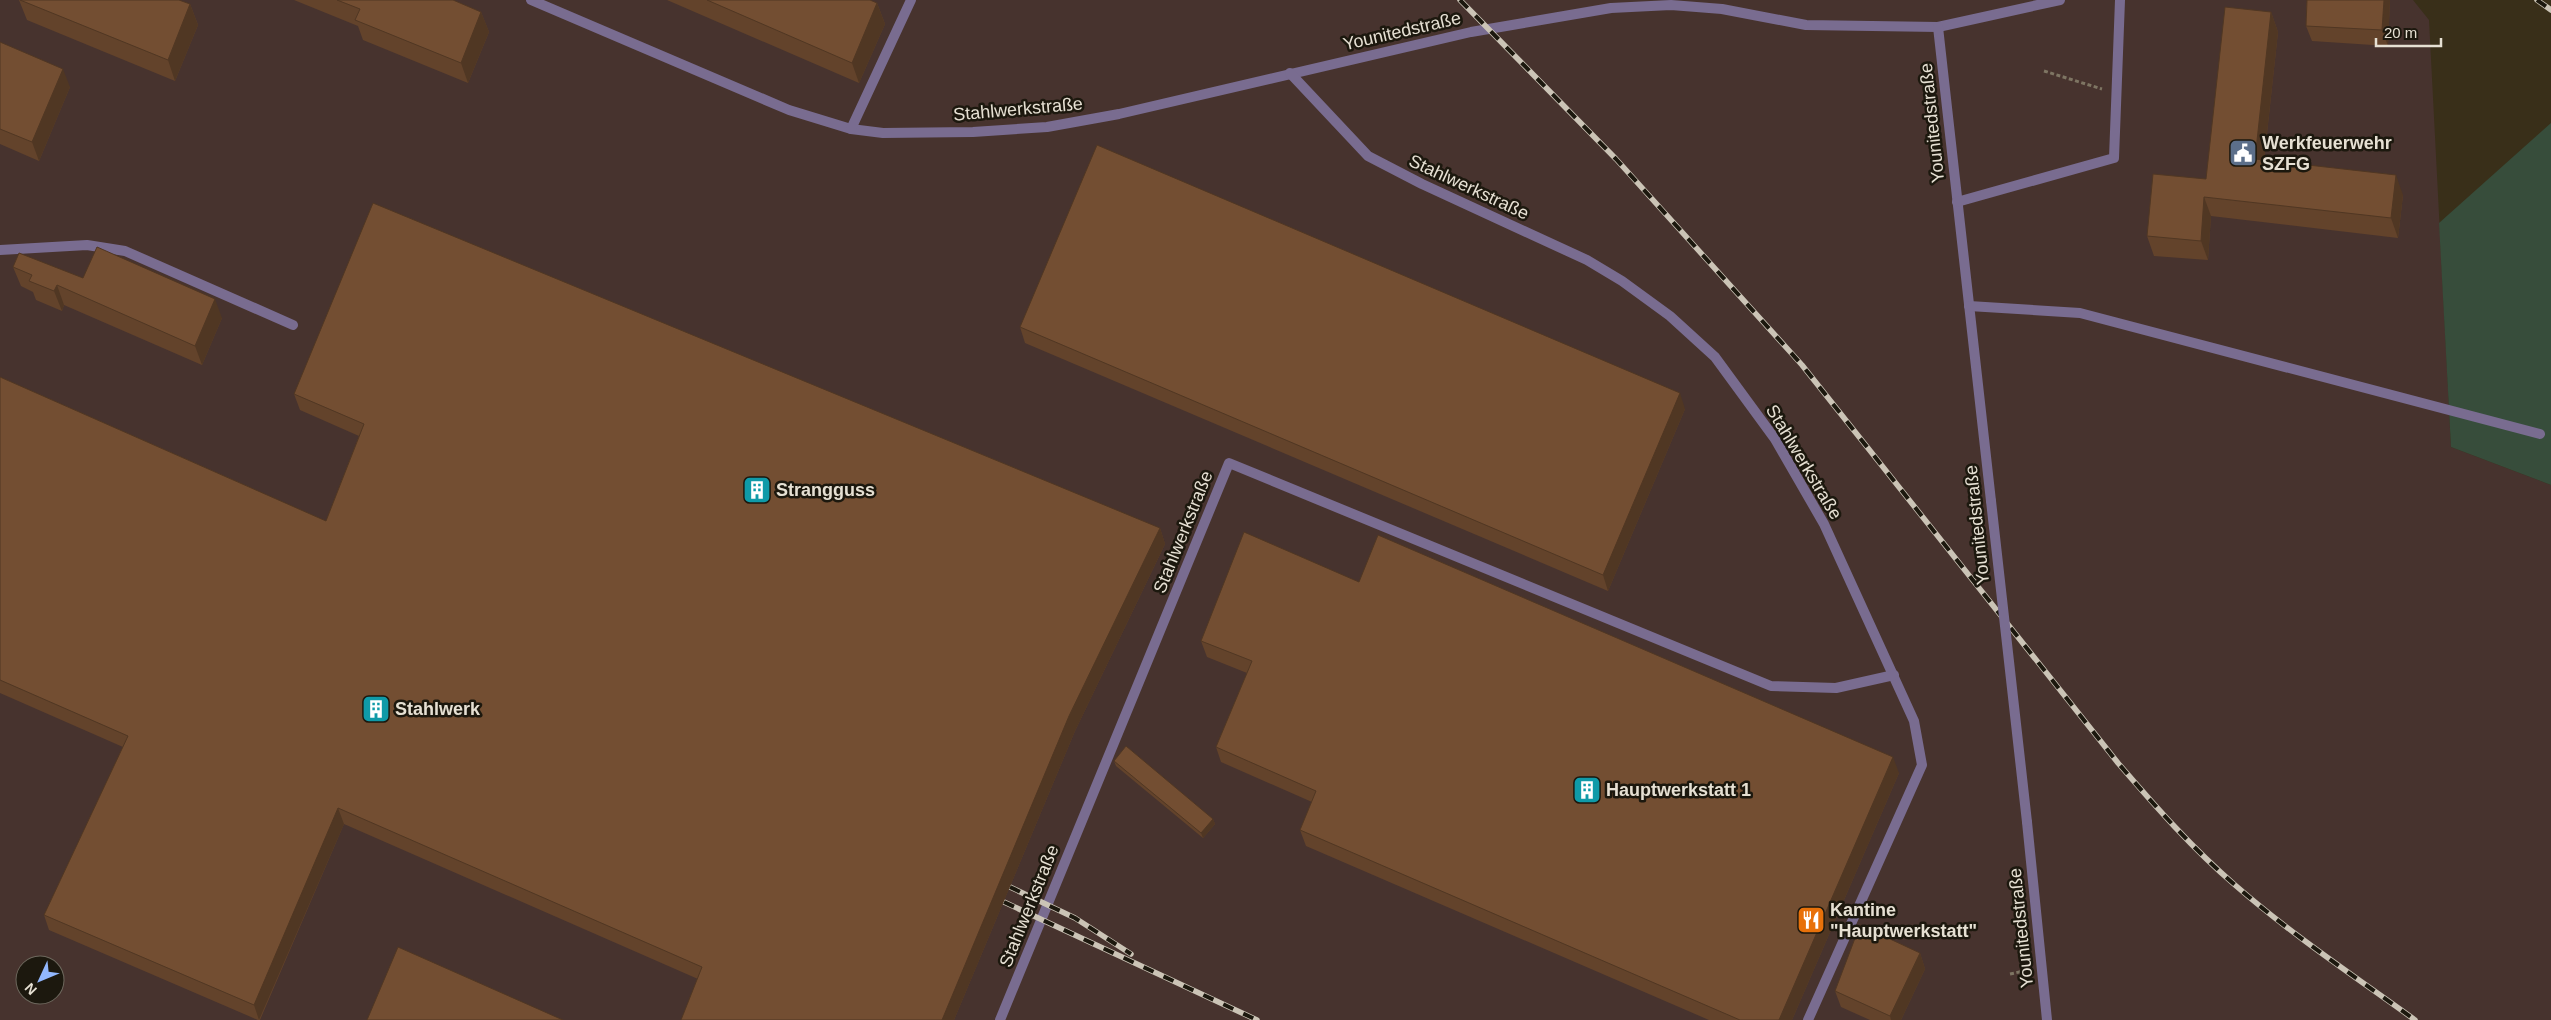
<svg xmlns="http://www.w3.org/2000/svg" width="2551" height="1020" font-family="Arial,sans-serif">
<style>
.industrial{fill:#47332e;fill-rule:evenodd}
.green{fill:#374d3b}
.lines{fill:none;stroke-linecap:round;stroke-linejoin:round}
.path{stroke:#7e7563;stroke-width:3;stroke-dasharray:4 2.5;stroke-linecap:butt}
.lane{stroke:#796c90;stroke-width:10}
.rail-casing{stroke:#cbc4b6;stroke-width:5.5}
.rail{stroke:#1c180e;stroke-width:4;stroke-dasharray:11;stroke-linecap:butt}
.lane-bridge{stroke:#796c90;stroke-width:10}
.wall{fill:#63432b}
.shaded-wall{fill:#503723}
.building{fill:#734e32;stroke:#503723}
.labels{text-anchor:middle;stroke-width:5;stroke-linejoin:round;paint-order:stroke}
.street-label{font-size:18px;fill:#e6e0d3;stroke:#1c180e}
.poi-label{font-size:18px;font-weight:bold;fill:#e6e0d3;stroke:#1c180e;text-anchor:start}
</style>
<rect width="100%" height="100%" fill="#392f19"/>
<path class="industrial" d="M0,0H2413L2429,20L2451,447L2551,485V1020H0ZM25,965H55V995H25Z"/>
<polygon class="green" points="2551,123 2551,485 2451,447 2439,223"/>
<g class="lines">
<g class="path">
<polyline points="2044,71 2102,89"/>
<polyline points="2010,974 2024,971"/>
</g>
<g class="lane">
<polyline points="531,0 789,110 851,129 883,133 973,132 1047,127 1119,114 1471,32 1611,8 1671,5 1722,9 1806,25 1938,27 2060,0"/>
<polyline points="1938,27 1991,501"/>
<polyline points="1290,73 1368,156 1422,184 1587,260 1622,281 1670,316 1715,357 1775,439 1824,524 1914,721 1922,765 1808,1020"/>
<polyline points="851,129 911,0"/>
<polyline points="1957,202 2114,158 2120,0"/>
<polyline points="0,250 87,245 125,251 293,325"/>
<polyline points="1969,306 2080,313 2540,434"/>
<polyline points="2027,822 2047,1020"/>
<polyline points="1000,1020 1229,463 1771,686 1836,688 1894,675"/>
</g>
<defs>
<g id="rail">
<path d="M1460,0L1616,159L1802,365L2118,763C2155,806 2192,848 2235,885C2291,934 2354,976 2415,1020"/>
<polyline points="2537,0 2551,10"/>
<polyline points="1010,887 1075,918 1131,954"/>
<polyline points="1004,902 1257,1020"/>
</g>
</defs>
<use href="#rail" class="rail-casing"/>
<use href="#rail" class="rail"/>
<polyline class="lane-bridge" points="1991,501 2027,822"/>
</g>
<g class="wall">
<polygon points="19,0 190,4 198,25 175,81 27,20"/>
<polygon points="294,0 453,0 481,12 489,32 468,83 363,40 358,26"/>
<polygon points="667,0 870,0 877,3 885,24 859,83"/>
<polygon points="2307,0 2390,0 2388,46 2312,41 2306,26"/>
<polygon points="2271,12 2278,32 2264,161 2403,195 2398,238 2211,216 2208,260 2154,256 2147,236 2206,179"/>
<polygon points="0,42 70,87 39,161 0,144"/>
<polygon points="13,267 83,278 222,318 202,365 64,305 62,311 36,300 33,292 21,286"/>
<polygon points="1020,327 1685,409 1608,591 1025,343"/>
<polygon points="0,377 326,521 359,436 300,410 294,394 1160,528 1165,544 1075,731 954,1020 681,1020 698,979 344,824 260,1020 258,1020 49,930 44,915 123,747 0,693"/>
<polygon points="1359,582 1899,773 1792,1020 1709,1020 1306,846 1300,830 1312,802 1221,762 1216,747 1247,673 1207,657 1201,641"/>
<polygon points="1114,761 1213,819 1215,824 1203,838 1116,766"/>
<polygon points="1920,953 1925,969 1901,1020 1870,1020 1841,1007 1835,991"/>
</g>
<g class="shaded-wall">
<polygon points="2384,0 2390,0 2388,46 2382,30"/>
<polygon points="877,3 885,24 859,83 852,63"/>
<polygon points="190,4 198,25 175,81 168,60"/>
<polygon points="481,12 489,32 468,83 461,63"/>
<polygon points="2271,12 2278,32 2262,179 2255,159"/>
<polygon points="63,69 70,87 39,161 32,142"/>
<polygon points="2396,175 2403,195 2398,238 2391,218"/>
<polygon points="2204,197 2211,216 2208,260 2201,241"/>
<polygon points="57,285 64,305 62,311 54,291"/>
<polygon points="215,299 222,318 202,365 195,346"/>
<polygon points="1680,393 1685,409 1608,591 1603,575"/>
<polygon points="1160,528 1165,544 1075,731 954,1020 942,1020 1069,716"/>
<polygon points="1893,757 1899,773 1792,1020 1779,1020"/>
<polygon points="338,808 344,824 259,1020 254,1005"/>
<polygon points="1213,819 1215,824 1203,838 1201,833"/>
<polygon points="1920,953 1925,969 1901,1020 1891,1020 1890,1016"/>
</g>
<g class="building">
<polygon points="20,0 179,0 190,4 168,60"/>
<polygon points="337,0 453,0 481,12 461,63 355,20 360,9"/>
<polygon points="707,0 870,0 877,3 852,63"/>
<polygon points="2307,0 2384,0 2382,30 2306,26"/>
<polygon points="2225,7 2271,12 2255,159 2396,175 2391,218 2204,197 2201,241 2147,236 2153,174 2206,179"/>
<polygon points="0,42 63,69 32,142 0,129"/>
<polygon points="1097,145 1680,393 1603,575 1020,327"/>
<polygon points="373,203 1160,528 1069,716 942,1020 681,1020 702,967 338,808 254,1005 44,915 128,736 0,680 0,377 326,521 364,424 294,394"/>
<polygon points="97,247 215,299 195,346 57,285 54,291 29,281 32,275 13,267 19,253 83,278"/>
<polygon points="1244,532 1359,582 1378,535 1893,757 1779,1020 1740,1020 1300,830 1316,791 1216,747 1252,661 1201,641"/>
<polygon points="1126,746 1213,819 1201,833 1114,761"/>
<polygon points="1860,925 1920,953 1890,1016 1835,991"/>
<polygon points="398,947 563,1020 367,1020"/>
</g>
<defs>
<symbol id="civic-square" viewBox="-11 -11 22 22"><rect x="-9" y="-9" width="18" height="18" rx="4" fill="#5c6f8a" stroke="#1c180e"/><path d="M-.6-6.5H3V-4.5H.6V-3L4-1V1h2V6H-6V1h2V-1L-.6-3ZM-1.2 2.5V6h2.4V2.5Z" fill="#fff"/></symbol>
<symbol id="building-square" viewBox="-11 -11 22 22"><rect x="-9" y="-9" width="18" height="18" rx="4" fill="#0f9aa8" stroke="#1c180e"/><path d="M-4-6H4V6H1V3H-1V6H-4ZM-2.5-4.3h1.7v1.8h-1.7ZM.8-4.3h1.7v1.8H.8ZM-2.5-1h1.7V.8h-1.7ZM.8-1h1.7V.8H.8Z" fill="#fff"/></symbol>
<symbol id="restaurant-square" viewBox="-11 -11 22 22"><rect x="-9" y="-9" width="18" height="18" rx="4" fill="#e8710a" stroke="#1c180e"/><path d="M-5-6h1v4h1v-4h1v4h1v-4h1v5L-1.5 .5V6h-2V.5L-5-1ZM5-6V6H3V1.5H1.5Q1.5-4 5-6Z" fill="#fff"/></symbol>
</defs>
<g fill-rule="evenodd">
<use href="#civic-square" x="2227" y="137" width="32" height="32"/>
<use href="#building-square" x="741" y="474" width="32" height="32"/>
<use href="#building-square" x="360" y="693" width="32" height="32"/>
<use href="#building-square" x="1571" y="774" width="32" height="32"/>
<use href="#restaurant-square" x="1795" y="904" width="32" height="32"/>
</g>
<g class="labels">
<g class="street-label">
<text transform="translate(1402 31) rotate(-13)" y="6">Younitedstraße</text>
<text transform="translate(1018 109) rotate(-5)" y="6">Stahlwerkstraße</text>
<text transform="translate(1932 123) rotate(-96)" y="6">Younitedstraße</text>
<text transform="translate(1469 187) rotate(25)" y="6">Stahlwerkstraße</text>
<text transform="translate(1804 462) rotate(59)" y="6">Stahlwerkstraße</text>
<text transform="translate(1977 525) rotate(-96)" y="6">Younitedstraße</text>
<text transform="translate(1183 532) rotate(-68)" y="6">Stahlwerkstraße</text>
<text transform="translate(1029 906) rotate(-68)" y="6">Stahlwerkstraße</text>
<text transform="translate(2021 928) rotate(-96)" y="6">Younitedstraße</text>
</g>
<g class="poi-label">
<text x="2262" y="149">Werkfeuerwehr<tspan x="2262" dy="21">SZFG</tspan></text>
<text x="776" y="496">Strangguss</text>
<text x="395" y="715">Stahlwerk</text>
<text x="1606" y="796">Hauptwerkstatt 1</text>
<text x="1830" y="916">Kantine<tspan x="1830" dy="21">"Hauptwerkstatt"</tspan></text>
</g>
</g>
<g transform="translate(40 980) rotate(226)"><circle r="24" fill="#1c180e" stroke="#6d685d"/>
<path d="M0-4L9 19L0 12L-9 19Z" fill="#92b7fd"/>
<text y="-8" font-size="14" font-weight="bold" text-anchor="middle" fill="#e6e0d3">N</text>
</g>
<path d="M2376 38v8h65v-8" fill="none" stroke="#e6e0d3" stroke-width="2.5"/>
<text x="2384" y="38" font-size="15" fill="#e6e0d3" stroke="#1c180e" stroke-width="4" paint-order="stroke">20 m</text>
</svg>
